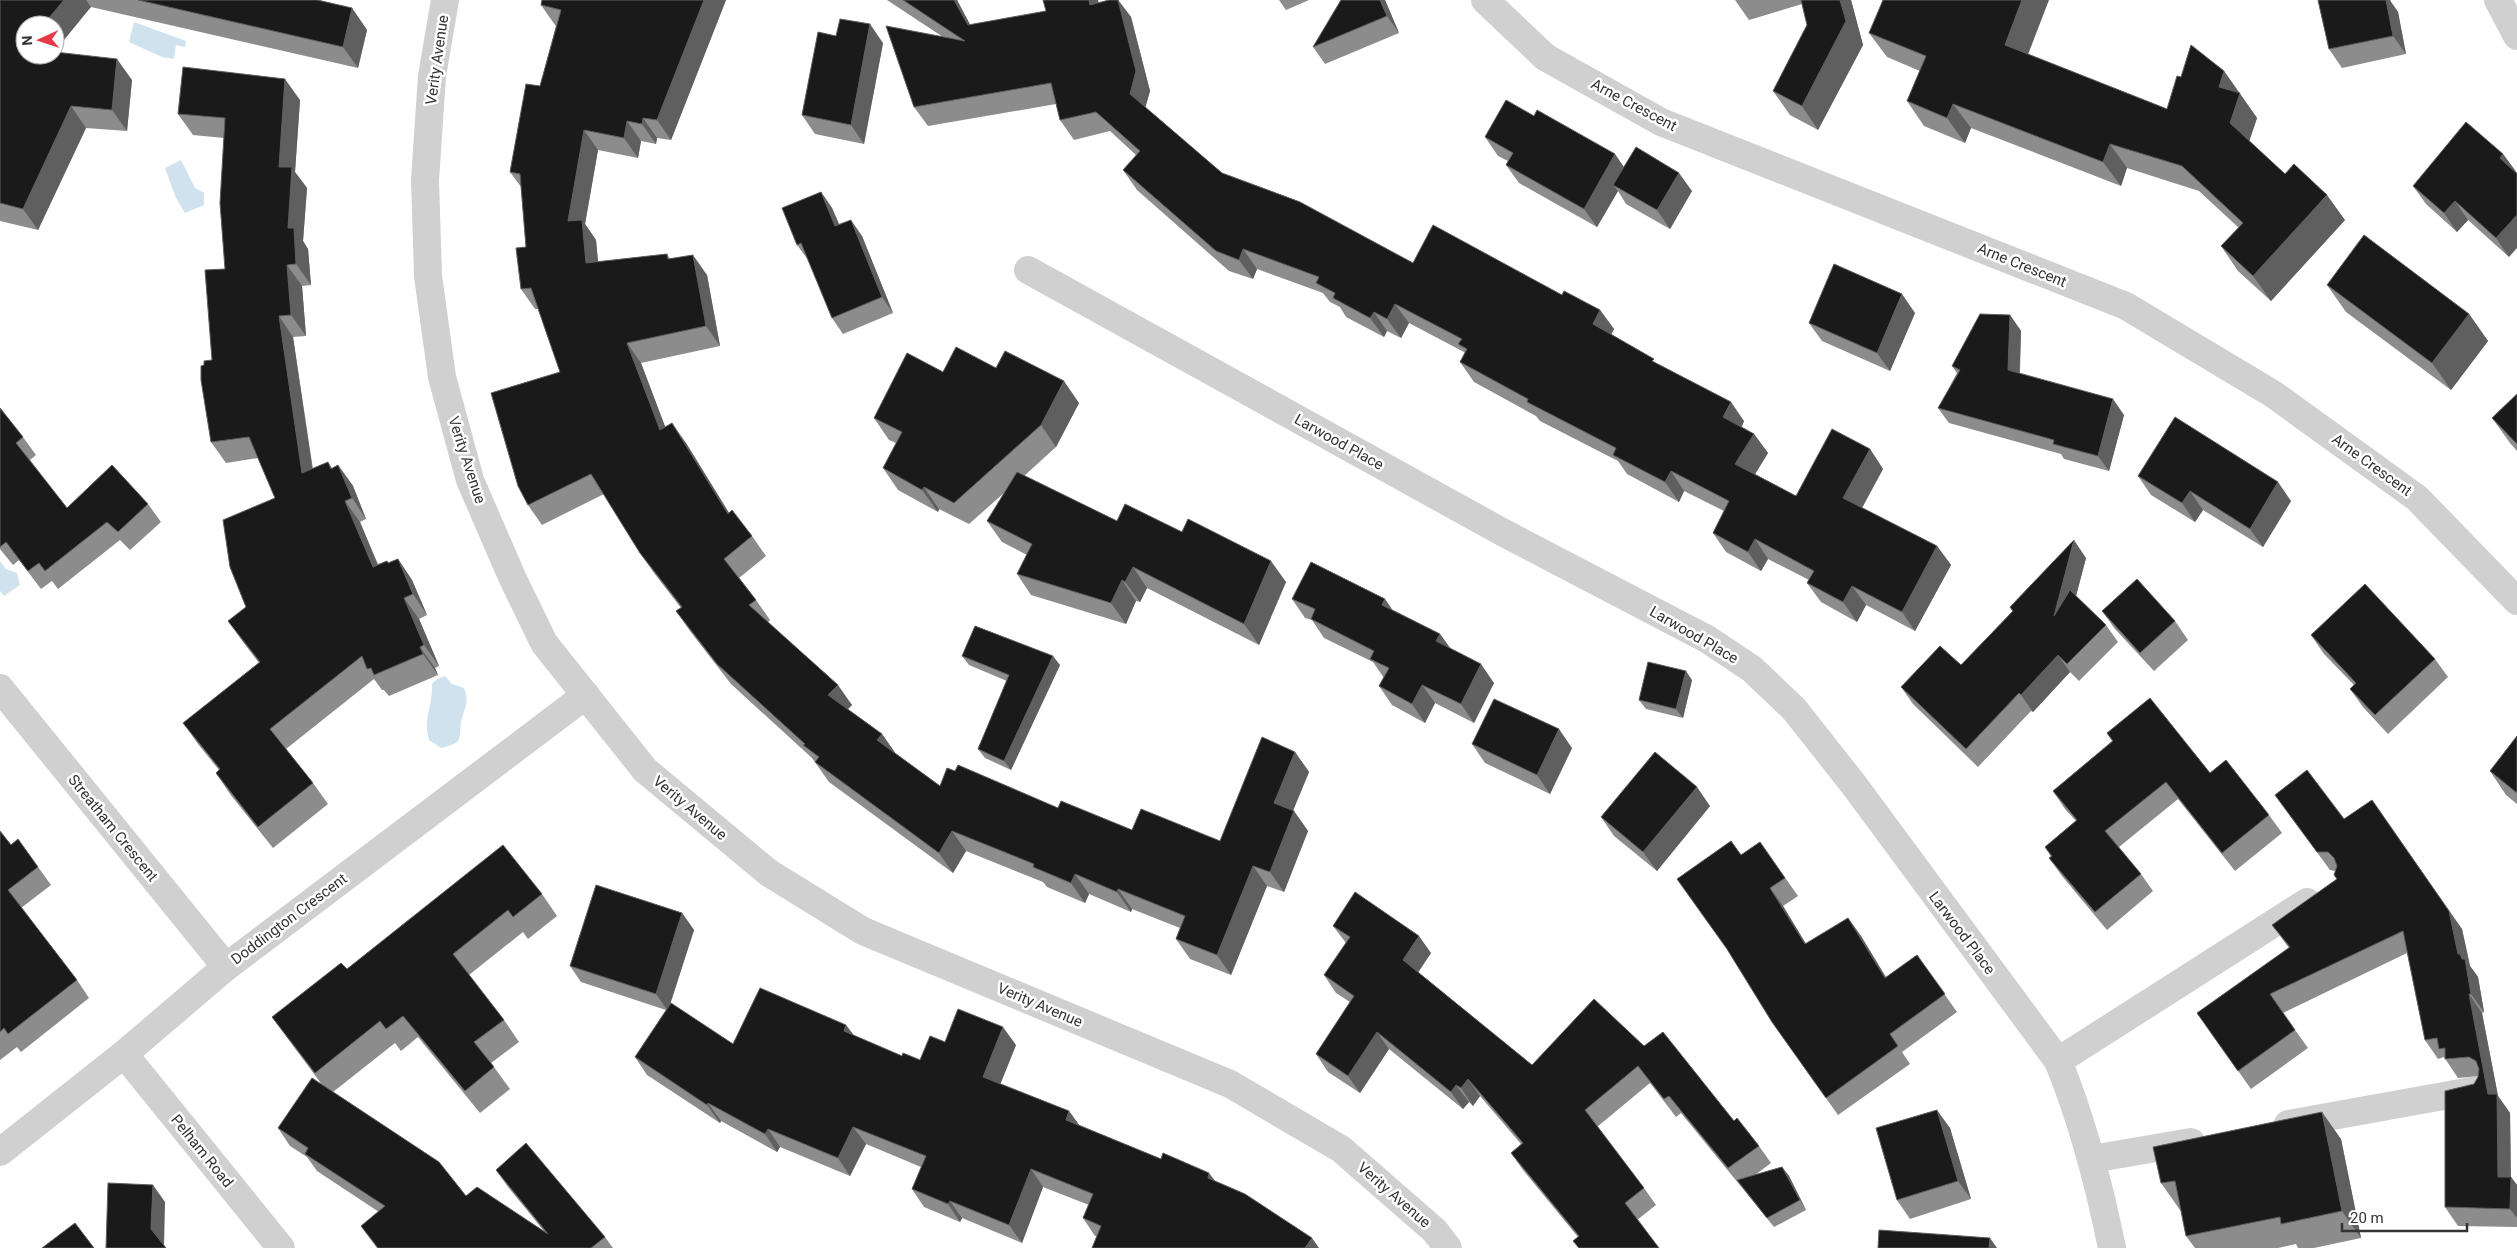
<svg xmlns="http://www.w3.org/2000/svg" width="2517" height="1248" font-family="Roboto,sans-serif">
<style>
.water{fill:#cfe2ee}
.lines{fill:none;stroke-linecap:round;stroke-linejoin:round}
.minor{stroke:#d0d0d0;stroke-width:28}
.wall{fill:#8c8c8c}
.shaded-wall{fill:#5f5f5f}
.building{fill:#1a1a1a;stroke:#5f5f5f}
.labels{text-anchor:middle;stroke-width:5;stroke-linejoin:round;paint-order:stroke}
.street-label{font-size:15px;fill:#333;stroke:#fff}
</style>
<rect width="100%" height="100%" fill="#fff"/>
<g class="water">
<polygon points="134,22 186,41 185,47 176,45 174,59 162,57 129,42"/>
<polygon points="181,160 195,188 204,193 204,205 185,213 176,198 165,168"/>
<polygon points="0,561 6,569 17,573 20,585 4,596 0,591"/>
<path d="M445,676L452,684L464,688C469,701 466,705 462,718C457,738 467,742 441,748L429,740C423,716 433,706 432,684L437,679Z"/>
</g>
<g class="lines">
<g class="minor">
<polyline points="445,0 432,76 425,180 428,276 442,377 470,480 512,577 544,643 645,770 769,873 863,931 1230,1084 1341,1149 1435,1231 1448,1248"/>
<polyline points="1485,0 1545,57 1661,122 2126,306 2273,394 2417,498 2517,601"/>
<polyline points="2498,0 2517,36"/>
<path d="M1028,270L1504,533L1707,639L1752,669L1794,709L1854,785L2058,1061C2083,1122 2099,1184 2112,1248"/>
<polyline points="0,688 226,967"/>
<polyline points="124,1054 281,1248"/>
<polyline points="2058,1061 2307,902"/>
<polyline points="2288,1124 2477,1090"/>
<polyline points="0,1152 124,1054 226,967 586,695"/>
<polyline points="2092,1159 2191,1142"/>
</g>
</g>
<g class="wall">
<polygon points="0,0 319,0 352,8 367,30 358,68 91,7 25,55 132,80 127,131 86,128 38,230 0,221"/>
<polygon points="542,0 726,0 671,140 657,138 656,144 641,141 638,158 598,150 585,224 596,240 598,262 667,254 670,259 707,275 720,346 641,363 665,427 686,443 729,513 752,536 766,556 739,578 756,600 770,620 768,622 852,705 848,709 882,734 895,753 940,786 955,771 1058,808 1132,830 1220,841 1295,752 1309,772 1293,810 1308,831 1284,892 1267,886 1231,975 1190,959 1176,939 1180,928 1132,909 1131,912 1089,894 1085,903 1047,887 1043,882 966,851 953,873 829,782 812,758 731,684 690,631 676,611 681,608 654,573 640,553 604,494 542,525 528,505 560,372 538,309 535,309 521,289 526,247 521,187 510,172 540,86 556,26 555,25 541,5"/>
<polygon points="887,0 957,0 970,25 1098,3 1109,0 1118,0 1131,17 1150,91 1145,107 1222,173 1413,263 1562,295 1600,310 1614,329 1611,334 1744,421 1742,427 1754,434 1768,453 1755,474 1796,496 1870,449 1883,469 1862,508 1937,546 1951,565 1915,631 1866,605 1857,622 1821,602 1807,583 1809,580 1768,559 1761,571 1726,552 1713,533 1724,511 1684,491 1679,502 1627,474 1618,461 1540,421 1536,416 1474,382 1460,362 1465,353 1464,352 1409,323 1401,338 1387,331 1384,337 1346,317 1340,307 1330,302 1323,293 1257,269 1253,279 1229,271 1137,190 1123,170 1136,155 1110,131 1074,140 1060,120 1056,104 928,126 914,107 943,37"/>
<polygon points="1279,0 1309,0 1286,10"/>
<polygon points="1385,0 1399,33 1325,64 1313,47"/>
<polygon points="1735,0 1851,0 1863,45 1818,130 1790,115 1773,91 1807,25 1802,4 1749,20"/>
<polygon points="2318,0 2390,0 2391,2 2398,12 2406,54 2342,68 2329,49"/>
<polygon points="1869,33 2028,54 2167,109 2181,77 2224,71 2257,118 2249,141 2285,174 2345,220 2271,301 2238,271 2221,246 2239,228 2199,191 2127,168 2121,186 1971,128 1965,143 1924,126 1907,101 1920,71 1887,57"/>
<polygon points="883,43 864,144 815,134 802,115"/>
<polygon points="300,100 295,172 307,188 303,241 308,249 311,285 302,286 306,336 293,337 313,469 328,462 332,468 338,465 353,486 366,519 360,522 378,564 387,561 388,563 398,559 412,580 427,615 419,619 439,666 435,668 438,675 389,696 384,690 382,690 374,679 286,749 313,783 328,804 273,848 230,794 216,773 219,770 198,744 183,723 259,663 243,642 228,621 246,607 275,498 258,458 226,463 211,442 204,365 212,360 225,269 224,138 193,135 178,114"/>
<polygon points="1485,137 1624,167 1692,191 1670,229 1626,204 1618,191 1597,227 1519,183 1506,165 1508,161 1498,156"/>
<polygon points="2503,154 2517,173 2509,257 2468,220 2457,232 2426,204 2413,186"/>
<polygon points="821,192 832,208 839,225 862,236 893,313 843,334 832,318 809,261 797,245"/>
<polygon points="2327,285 2469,314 2488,341 2451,390 2346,312"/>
<polygon points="1915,313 1890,371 1822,341 1809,323"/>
<polygon points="2010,315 2021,331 2020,374 2124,415 2109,471 2064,459 2061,454 1949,423 1938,408 1957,373 1952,366"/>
<polygon points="996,368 1079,403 1056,447 1024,476 1117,521 1182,532 1286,582 1259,645 1147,588 1140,602 1136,601 1126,624 1031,595 1017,574 1027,555 1002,542 987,521 1004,493 969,524 939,509 938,512 898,490 883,468 896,443 889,440 874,418 943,372"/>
<polygon points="2517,394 2517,451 2510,443 2492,418"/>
<polygon points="0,408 23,437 36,455 30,460 67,508 148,504 161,522 130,550 120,540 58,589 52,581 41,589 19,560 13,565 0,549"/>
<polygon points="2138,476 2291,501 2263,547 2203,510 2195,522 2151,495"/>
<polygon points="2086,558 2076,596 2106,625 2118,642 2079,681 2070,672 2033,712 2031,711 1978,767 1913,704 1901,687 1961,665 2013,612 2010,607"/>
<polygon points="1292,599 1393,610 1440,634 1450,648 1494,683 1474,723 1435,703 1425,723 1392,705 1379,686 1384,678 1373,662 1324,638 1312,620 1305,618"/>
<polygon points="2102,611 2175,621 2188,640 2154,671 2115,629"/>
<polygon points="2311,635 2435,659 2448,677 2388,734 2363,707 2350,689 2354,685 2324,654"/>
<polygon points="962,656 1060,665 1011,770 985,758 978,749 1007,681 969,665"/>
<polygon points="1692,680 1683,718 1646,709 1639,700"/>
<polygon points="2107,733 2210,773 2269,815 2282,833 2235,871 2178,799 2119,847 2141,874 2153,891 2107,930 2062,876 2049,858 2051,857 2045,847 2076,821 2065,809 2053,791 2112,741"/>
<polygon points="2517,736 2517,804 2506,795 2490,771"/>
<polygon points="1472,744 1572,748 1550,794 1485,763"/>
<polygon points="2275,795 2344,819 2462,929 2470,966 2478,977 2484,1012 2482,1013 2498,1096 2510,1113 2511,1177 2517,1185 2517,1227 2458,1226 2445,1207 2474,1084 2478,1077 2479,1076 2458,1078 2444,1057 2438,1059 2425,1040 2407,953 2283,1013 2308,1048 2251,1089 2197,1013 2289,948 2272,925 2337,879 2335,871 2330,870"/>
<polygon points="1710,806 1657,871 1614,836 1601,817"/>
<polygon points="0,831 11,845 18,839 51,885 21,908 77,980 89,998 21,1052 17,1047 0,1060"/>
<polygon points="1760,842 1798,896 1783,906 1806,944 1848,918 1861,936 1886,977 1917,955 1957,1012 1902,1052 1910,1064 1838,1115 1772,1022 1729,952 1741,855"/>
<polygon points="542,894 557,916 528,939 523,932 469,975 504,1020 519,1042 491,1063 510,1089 480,1113 418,1037 401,1051 395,1043 333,1092 466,1196 544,1231 508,1187 496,1170 605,1237 613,1248 377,1248 361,1226 379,1212 317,1171 307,1157 290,1146 278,1128 323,1086 288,1039 272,1017 347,969"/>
<polygon points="682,913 694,930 670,1004 733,1044 846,1025 854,1036 902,1056 920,1060 945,1042 1016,1045 1000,1084 1069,1111 1079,1125 1161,1159 1209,1173 1097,1236 1095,1236 1083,1218 1089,1205 1043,1187 1022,1243 962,1218 960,1222 924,1207 912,1189 921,1167 866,1144 850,1176 780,1147 777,1152 721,1121 720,1123 647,1075 635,1057 666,1010 581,982 570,966"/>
<polygon points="1333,926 1431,953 1418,972 1532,1065 1644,1046 1734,1121 1759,1146 1771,1163 1755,1175 1782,1167 1789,1176 1806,1210 1774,1227 1681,1113 1676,1117 1650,1083 1597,1127 1644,1188 1656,1205 1637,1220 1578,1237 1523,1170 1511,1153 1521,1144 1480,1096 1473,1106 1469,1102 1463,1109 1389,1049 1360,1093 1328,1072 1316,1054 1350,1002 1336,993 1324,975 1346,943"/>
<polygon points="1950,1128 1971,1199 1910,1219 1897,1200"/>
<polygon points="2341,1139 2361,1238 2314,1248 2298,1248 2296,1244 2278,1248 2195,1248 2186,1236 2181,1210 2180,1210 2161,1183"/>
</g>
<g class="shaded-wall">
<polygon points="64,0 86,0 91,7 55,51 55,25 43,25"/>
<polygon points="704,0 726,0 671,140 657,120"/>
<polygon points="954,0 957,0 981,45 968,25"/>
<polygon points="1089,0 1098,0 1104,25 1090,5"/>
<polygon points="1118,0 1131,17 1150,91 1144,113 1130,94"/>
<polygon points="1380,0 1385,0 1399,33 1387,16"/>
<polygon points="1840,0 1851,0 1863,45 1818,130 1802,106"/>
<polygon points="2022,0 2049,0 2022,70 2005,45"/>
<polygon points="2384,0 2390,0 2391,2 2398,12 2406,54 2393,36"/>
<polygon points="352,8 367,30 358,68 343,47"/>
<polygon points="870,24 883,43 864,144 851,125"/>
<polygon points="117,59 132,80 127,131 112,110"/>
<polygon points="2224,71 2257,118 2247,148 2230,123 2219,87"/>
<polygon points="285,79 300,100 295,172 307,188 303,241 308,249 311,285 296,264 288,228 279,167"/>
<polygon points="1953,104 1971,128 1965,143 1947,118"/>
<polygon points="71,106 86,128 38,230 23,209"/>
<polygon points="643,118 657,138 656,144 642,124"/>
<polygon points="627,121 641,141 638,158 624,138"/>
<polygon points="584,130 598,150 585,224 596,240 600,283 586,263 568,221"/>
<polygon points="2110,144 2127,168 2121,186 2103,162"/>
<polygon points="1615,154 1628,173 1613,185 1618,191 1597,227 1584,209"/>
<polygon points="2503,154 2517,173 2513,177 2500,158"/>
<polygon points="1679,173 1692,191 1670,229 1657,210"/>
<polygon points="821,192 832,208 847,242 835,226"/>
<polygon points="2327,195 2345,220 2271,301 2253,276"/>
<polygon points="2455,201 2468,220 2457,232 2444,213"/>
<polygon points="2517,215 2517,248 2509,257 2496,238"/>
<polygon points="851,220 862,236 893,313 882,297"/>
<polygon points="1243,249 1257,269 1253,279 1239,260"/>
<polygon points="693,255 707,275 720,346 706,326"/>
<polygon points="287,265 302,286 306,336 291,315"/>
<polygon points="1902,294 1915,313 1890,371 1877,353"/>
<polygon points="1395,304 1409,323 1401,338 1387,319"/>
<polygon points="1600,310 1614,329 1607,343 1593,324"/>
<polygon points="1374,312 1387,331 1384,337 1370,318"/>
<polygon points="2469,314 2488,341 2451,390 2432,363"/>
<polygon points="2010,315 2021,331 2019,386 2008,370"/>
<polygon points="279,316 293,337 316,494 302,473"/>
<polygon points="627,343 641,363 674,450 660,430"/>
<polygon points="1064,381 1079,403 1056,447 1041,425"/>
<polygon points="2113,399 2124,415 2109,471 2098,456"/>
<polygon points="1731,402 1744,421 1737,436 1723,417"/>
<polygon points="672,423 686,443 742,534 728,514"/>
<polygon points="1754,434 1768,453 1749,484 1735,464"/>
<polygon points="1870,449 1883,469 1857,517 1843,498"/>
<polygon points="338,465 353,486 366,519 352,498"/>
<polygon points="1671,471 1684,491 1679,502 1665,482"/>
<polygon points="2278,482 2291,501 2263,547 2250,529"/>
<polygon points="924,487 939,509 938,512 922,490"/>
<polygon points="2190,491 2203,510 2195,522 2182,503"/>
<polygon points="345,501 360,522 387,588 373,567"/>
<polygon points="1755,539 1768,559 1761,571 1748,552"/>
<polygon points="2074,540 2086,558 2066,634 2054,616"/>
<polygon points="1937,546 1951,565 1915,631 1902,612"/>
<polygon points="398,559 412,580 427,615 413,594"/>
<polygon points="1271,561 1286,582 1259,645 1244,624"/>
<polygon points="1133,567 1147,588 1140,602 1125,582"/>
<polygon points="1122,580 1136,601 1126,624 1111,603"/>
<polygon points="1852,586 1866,605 1857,622 1843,602"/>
<polygon points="404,598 419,619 439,666 424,645"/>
<polygon points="1385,599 1398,618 1382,605"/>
<polygon points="1440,634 1453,652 1436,641"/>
<polygon points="420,647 435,668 438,675 423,654"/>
<polygon points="2058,655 2070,672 2033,712 2021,695"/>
<polygon points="1053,656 1060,665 1011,770 1004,761"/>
<polygon points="1481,664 1494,683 1474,723 1461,704"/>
<polygon points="1686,671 1692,680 1683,718 1676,709"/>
<polygon points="838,685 852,705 842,715 828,695"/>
<polygon points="1422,685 1435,703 1425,723 1412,704"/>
<polygon points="1559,729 1572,748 1550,794 1537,775"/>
<polygon points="882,734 896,754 877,740"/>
<polygon points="1295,752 1309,772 1288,823 1274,803"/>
<polygon points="1697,787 1710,806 1657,871 1643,852"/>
<polygon points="2372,800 2462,929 2470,966 2478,977 2484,1012 2471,994 2458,954"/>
<polygon points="1294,811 1308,831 1284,892 1270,872"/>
<polygon points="952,831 966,851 953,873 939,853"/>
<polygon points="1253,866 1267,886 1231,975 1217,955"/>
<polygon points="1075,874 1089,894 1085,903 1071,883"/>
<polygon points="1770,888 1783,906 1817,962 1805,944"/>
<polygon points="1118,889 1132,909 1131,912 1117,892"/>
<polygon points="682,913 694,930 668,1011 656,994"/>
<polygon points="1848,918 1861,936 1897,996 1885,978"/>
<polygon points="1419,936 1431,953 1415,977 1403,960"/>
<polygon points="2469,994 2482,1013 2498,1096 2510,1113 2511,1194 2511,1177 2517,1185 2517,1218 2510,1209 2498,1177 2488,1094"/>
<polygon points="846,1025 859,1042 844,1031"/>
<polygon points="1003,1027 1016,1045 996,1095 983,1077"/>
<polygon points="1377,1032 1389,1049 1360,1093 1348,1076"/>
<polygon points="1468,1079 1480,1096 1473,1106 1461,1088"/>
<polygon points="1456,1085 1469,1102 1463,1109 1451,1092"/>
<polygon points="708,1103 721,1121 720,1123 707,1105"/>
<polygon points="1937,1110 1950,1128 1971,1199 1958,1181"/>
<polygon points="1069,1111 1082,1129 1066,1120"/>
<polygon points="2322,1112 2341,1139 2361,1238 2342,1211"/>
<polygon points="853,1127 866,1144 850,1176 838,1158"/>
<polygon points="768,1129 780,1147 777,1152 765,1134"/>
<polygon points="1782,1167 1789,1176 1806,1210 1800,1200"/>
<polygon points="1031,1169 1043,1187 1022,1243 1009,1225"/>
<polygon points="1209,1173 1222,1190 1208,1178"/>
<polygon points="153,1185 165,1202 164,1247 151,1229"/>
<polygon points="950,1201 962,1218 960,1222 948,1204"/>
<polygon points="1312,1238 1319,1248 1305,1248"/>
<polygon points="1990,1238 1997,1248 1989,1248"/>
</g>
<g class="building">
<polygon points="0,0 64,0 43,25 25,25 25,47 24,48 25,48 25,55 55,55 55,52 117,59 112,110 71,106 23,209 0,203"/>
<polygon points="138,0 317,0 352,8 343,47"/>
<polygon points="542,0 704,0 657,120 643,118 642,124 627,121 624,138 584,130 568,221 582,220 586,263 667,254 668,259 693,255 706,326 627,343 660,430 672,423 728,514 732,510 752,536 724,559 756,600 749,605 838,685 828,695 882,734 877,740 940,786 947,768 955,771 958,765 1058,808 1061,801 1132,830 1141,809 1220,841 1262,737 1295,752 1274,803 1294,811 1270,872 1253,866 1217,955 1176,939 1185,916 1118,889 1117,892 1075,874 1071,883 1033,867 1034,864 952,831 939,853 815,762 819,757 803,745 805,744 717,664 676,611 682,607 640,553 591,474 528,505 518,486 491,393 560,372 531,288 521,289 516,248 526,247 520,174 510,172 526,84 540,86 561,10 541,5"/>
<polygon points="903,0 954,0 968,25 1046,11 1043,0 1089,0 1090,5 1109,0 1118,0 1136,71 1130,94 1222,173 1300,202 1413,263 1433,225 1562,295 1564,291 1600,310 1593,324 1654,359 1652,361 1731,402 1723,417 1754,434 1735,464 1796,496 1832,429 1870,449 1843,498 1937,546 1902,612 1852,586 1843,602 1807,583 1814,571 1755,539 1748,552 1713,533 1729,501 1671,471 1665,482 1613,455 1616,448 1527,402 1528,399 1460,362 1467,349 1458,344 1462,339 1395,304 1387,319 1374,312 1370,318 1333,298 1335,293 1316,283 1319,277 1243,249 1239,260 1216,251 1123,170 1140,151 1096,112 1060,120 1051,83 914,107 886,26 965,41"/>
<polygon points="1341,0 1380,0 1387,16 1313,47"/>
<polygon points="1801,0 1840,0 1846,21 1802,106 1773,91 1807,25"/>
<polygon points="1883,0 2022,0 2005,45 2167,109 2177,76 2181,77 2191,45 2224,71 2219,87 2240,93 2230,123 2285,174 2294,164 2327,195 2253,276 2221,246 2243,223 2182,166 2110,144 2103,162 1953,104 1947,118 1907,101 1926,56 1869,33"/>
<polygon points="2318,0 2386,0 2393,36 2329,49"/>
<polygon points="840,19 870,24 851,125 802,115 818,32 836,36"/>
<polygon points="183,67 285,79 279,167 292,167 288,228 294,228 296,264 287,265 291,315 279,316 302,473 328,462 331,469 338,465 352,498 345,501 373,567 387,561 388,563 398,559 413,594 404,598 424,645 420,647 423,654 374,675 371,668 367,669 362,656 270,729 313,783 258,827 216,773 220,769 183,723 260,662 228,621 246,607 230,567 223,520 275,498 249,437 211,442 201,380 201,366 204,365 204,361 212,360 205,270 225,269 220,203 225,118 178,114"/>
<polygon points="1506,100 1534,116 1537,110 1615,154 1584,209 1506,165 1513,153 1485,137"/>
<polygon points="2466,122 2503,154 2500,158 2517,174 2517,215 2496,238 2455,201 2444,213 2413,186"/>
<polygon points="1636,147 1679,173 1657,210 1613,185"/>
<polygon points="821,192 835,226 851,220 882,297 832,318 801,243 797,245 782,208"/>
<polygon points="2364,235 2469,314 2432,363 2327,285"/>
<polygon points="1834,264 1902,294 1877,353 1809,323"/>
<polygon points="1980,314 2010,315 2008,370 2113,399 2098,456 2053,444 2054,440 1938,408 1960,370 1952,366"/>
<polygon points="956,347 996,368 1005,351 1064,381 1041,425 954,503 924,487 922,490 883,468 902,432 874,418 907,353 943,372"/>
<polygon points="2517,394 2517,444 2492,418"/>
<polygon points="0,408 23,437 16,443 67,508 112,465 148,504 118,532 107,522 45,571 39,563 28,571 6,542 0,547"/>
<polygon points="2175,417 2278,482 2250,529 2190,491 2182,503 2138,476"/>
<polygon points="1017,472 1117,521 1125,504 1182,532 1188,519 1271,561 1244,624 1133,567 1125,582 1122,580 1111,603 1017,574 1032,544 987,521"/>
<polygon points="2074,540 2054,616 2070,590 2106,625 2067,664 2058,655 2021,695 2019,693 1966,749 1901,687 1940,646 1961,665 2013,611 2010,607"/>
<polygon points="1311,562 1385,599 1382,605 1440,634 1436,641 1481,664 1461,704 1422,685 1412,704 1379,686 1389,668 1370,659 1374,651 1311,619 1315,609 1292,599"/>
<polygon points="2137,579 2175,621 2140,653 2102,611"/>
<polygon points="2365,584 2435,659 2375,715 2350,689 2356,683 2311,635"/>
<polygon points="975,626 1053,656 1004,761 978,749 1009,675 962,656"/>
<polygon points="1648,662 1686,671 1676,709 1639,700"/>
<polygon points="2150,698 2210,773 2226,760 2269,815 2222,853 2166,782 2105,831 2141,874 2095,912 2049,858 2052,856 2045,847 2077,820 2053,791 2113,741 2107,733"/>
<polygon points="1494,699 1559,729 1537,775 1472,744"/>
<polygon points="2517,736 2517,793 2490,771"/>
<polygon points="1655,752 1697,787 1643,852 1601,817"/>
<polygon points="2307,770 2344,819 2372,800 2449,911 2458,954 2460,954 2462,959 2465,959 2471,994 2469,994 2488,1094 2497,1094 2498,1177 2511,1177 2510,1209 2445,1207 2445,1091 2474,1084 2478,1077 2479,1069 2476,1061 2469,1057 2445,1059 2445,1048 2439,1049 2437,1038 2425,1040 2403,931 2270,994 2295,1030 2238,1071 2197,1013 2290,947 2272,925 2337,879 2334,875 2337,866 2334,858 2328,852 2317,852 2275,795"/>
<polygon points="0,831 11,845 18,839 38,867 8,890 77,980 8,1034 4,1028 0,1032"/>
<polygon points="1731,841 1741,855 1760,842 1785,878 1770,888 1805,944 1848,918 1885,978 1917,955 1945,994 1890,1034 1898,1046 1826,1098 1772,1022 1727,949 1677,879"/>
<polygon points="503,845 542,894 513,917 508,910 453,954 504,1020 474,1042 494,1067 465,1091 403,1016 386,1029 380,1021 315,1073 272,1017 341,963 347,969"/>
<polygon points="596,885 682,913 656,994 570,966"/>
<polygon points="1355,892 1419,936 1403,960 1532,1065 1594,999 1644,1046 1663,1032 1734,1121 1737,1118 1759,1146 1728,1168 1669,1096 1664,1099 1638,1066 1585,1110 1644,1188 1625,1203 1659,1248 1579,1248 1573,1241 1579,1236 1511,1153 1523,1143 1468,1079 1461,1088 1456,1085 1451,1092 1377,1032 1348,1076 1316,1054 1354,996 1324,975 1350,937 1333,926"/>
<polygon points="760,988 846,1025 844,1031 902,1056 903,1053 920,1060 930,1036 945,1042 958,1009 1003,1027 983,1077 1069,1111 1066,1120 1161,1159 1163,1153 1209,1173 1208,1178 1245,1194 1312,1238 1305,1248 1092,1248 1101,1226 1083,1218 1093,1194 1031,1169 1009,1225 950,1201 948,1204 912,1189 926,1156 853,1127 838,1158 768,1129 765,1134 708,1103 707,1105 635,1057 671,1003 733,1044"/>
<polygon points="312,1078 439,1162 466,1196 477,1187 548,1234 496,1170 526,1143 605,1237 591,1248 378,1248 361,1226 385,1206 305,1154 308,1148 278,1128"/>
<polygon points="1937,1110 1958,1181 1897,1200 1876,1128"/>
<polygon points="2322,1112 2342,1211 2281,1224 2280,1217 2186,1236 2175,1181 2161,1183 2153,1147"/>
<polygon points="1782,1167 1800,1200 1767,1218 1737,1180"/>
<polygon points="108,1183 153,1185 151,1229 166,1248 106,1248"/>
<polygon points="75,1223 94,1248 42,1248"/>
<polygon points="1879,1230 1990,1238 1989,1248 1878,1248"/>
</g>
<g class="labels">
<g class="street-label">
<text transform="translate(437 60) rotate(-82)" y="5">Verity Avenue</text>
<text transform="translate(1634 105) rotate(28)" y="5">Arne Crescent</text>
<text transform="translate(2022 265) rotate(22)" y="5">Arne Crescent</text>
<text transform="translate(1339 442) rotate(29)" y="5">Larwood Place</text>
<text transform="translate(467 460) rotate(72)" y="5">Verity Avenue</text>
<text transform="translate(2372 465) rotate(36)" y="5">Arne Crescent</text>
<text transform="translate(1694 635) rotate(30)" y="5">Larwood Place</text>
<text transform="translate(690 808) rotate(40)" y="5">Verity Avenue</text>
<text transform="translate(113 828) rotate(51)" y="5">Streatham Crescent</text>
<text transform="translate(289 919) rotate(-37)" y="5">Doddington Crescent</text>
<text transform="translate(1962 933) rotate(53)" y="5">Larwood Place</text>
<text transform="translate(1040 1005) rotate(23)" y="5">Verity Avenue</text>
<text transform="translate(202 1151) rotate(51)" y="5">Pelham Road</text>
<text transform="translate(1394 1195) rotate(41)" y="5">Verity Avenue</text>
</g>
</g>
<g transform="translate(40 40) rotate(267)"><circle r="24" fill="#ffffff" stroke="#adadad"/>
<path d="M0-4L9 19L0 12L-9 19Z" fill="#e63946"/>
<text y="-8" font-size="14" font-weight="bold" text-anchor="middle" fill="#333333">N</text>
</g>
<path d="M2342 1223v8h125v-8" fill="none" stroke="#333333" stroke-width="2.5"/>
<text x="2350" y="1223" font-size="15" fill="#333333" stroke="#ffffff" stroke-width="4" paint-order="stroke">20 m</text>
</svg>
